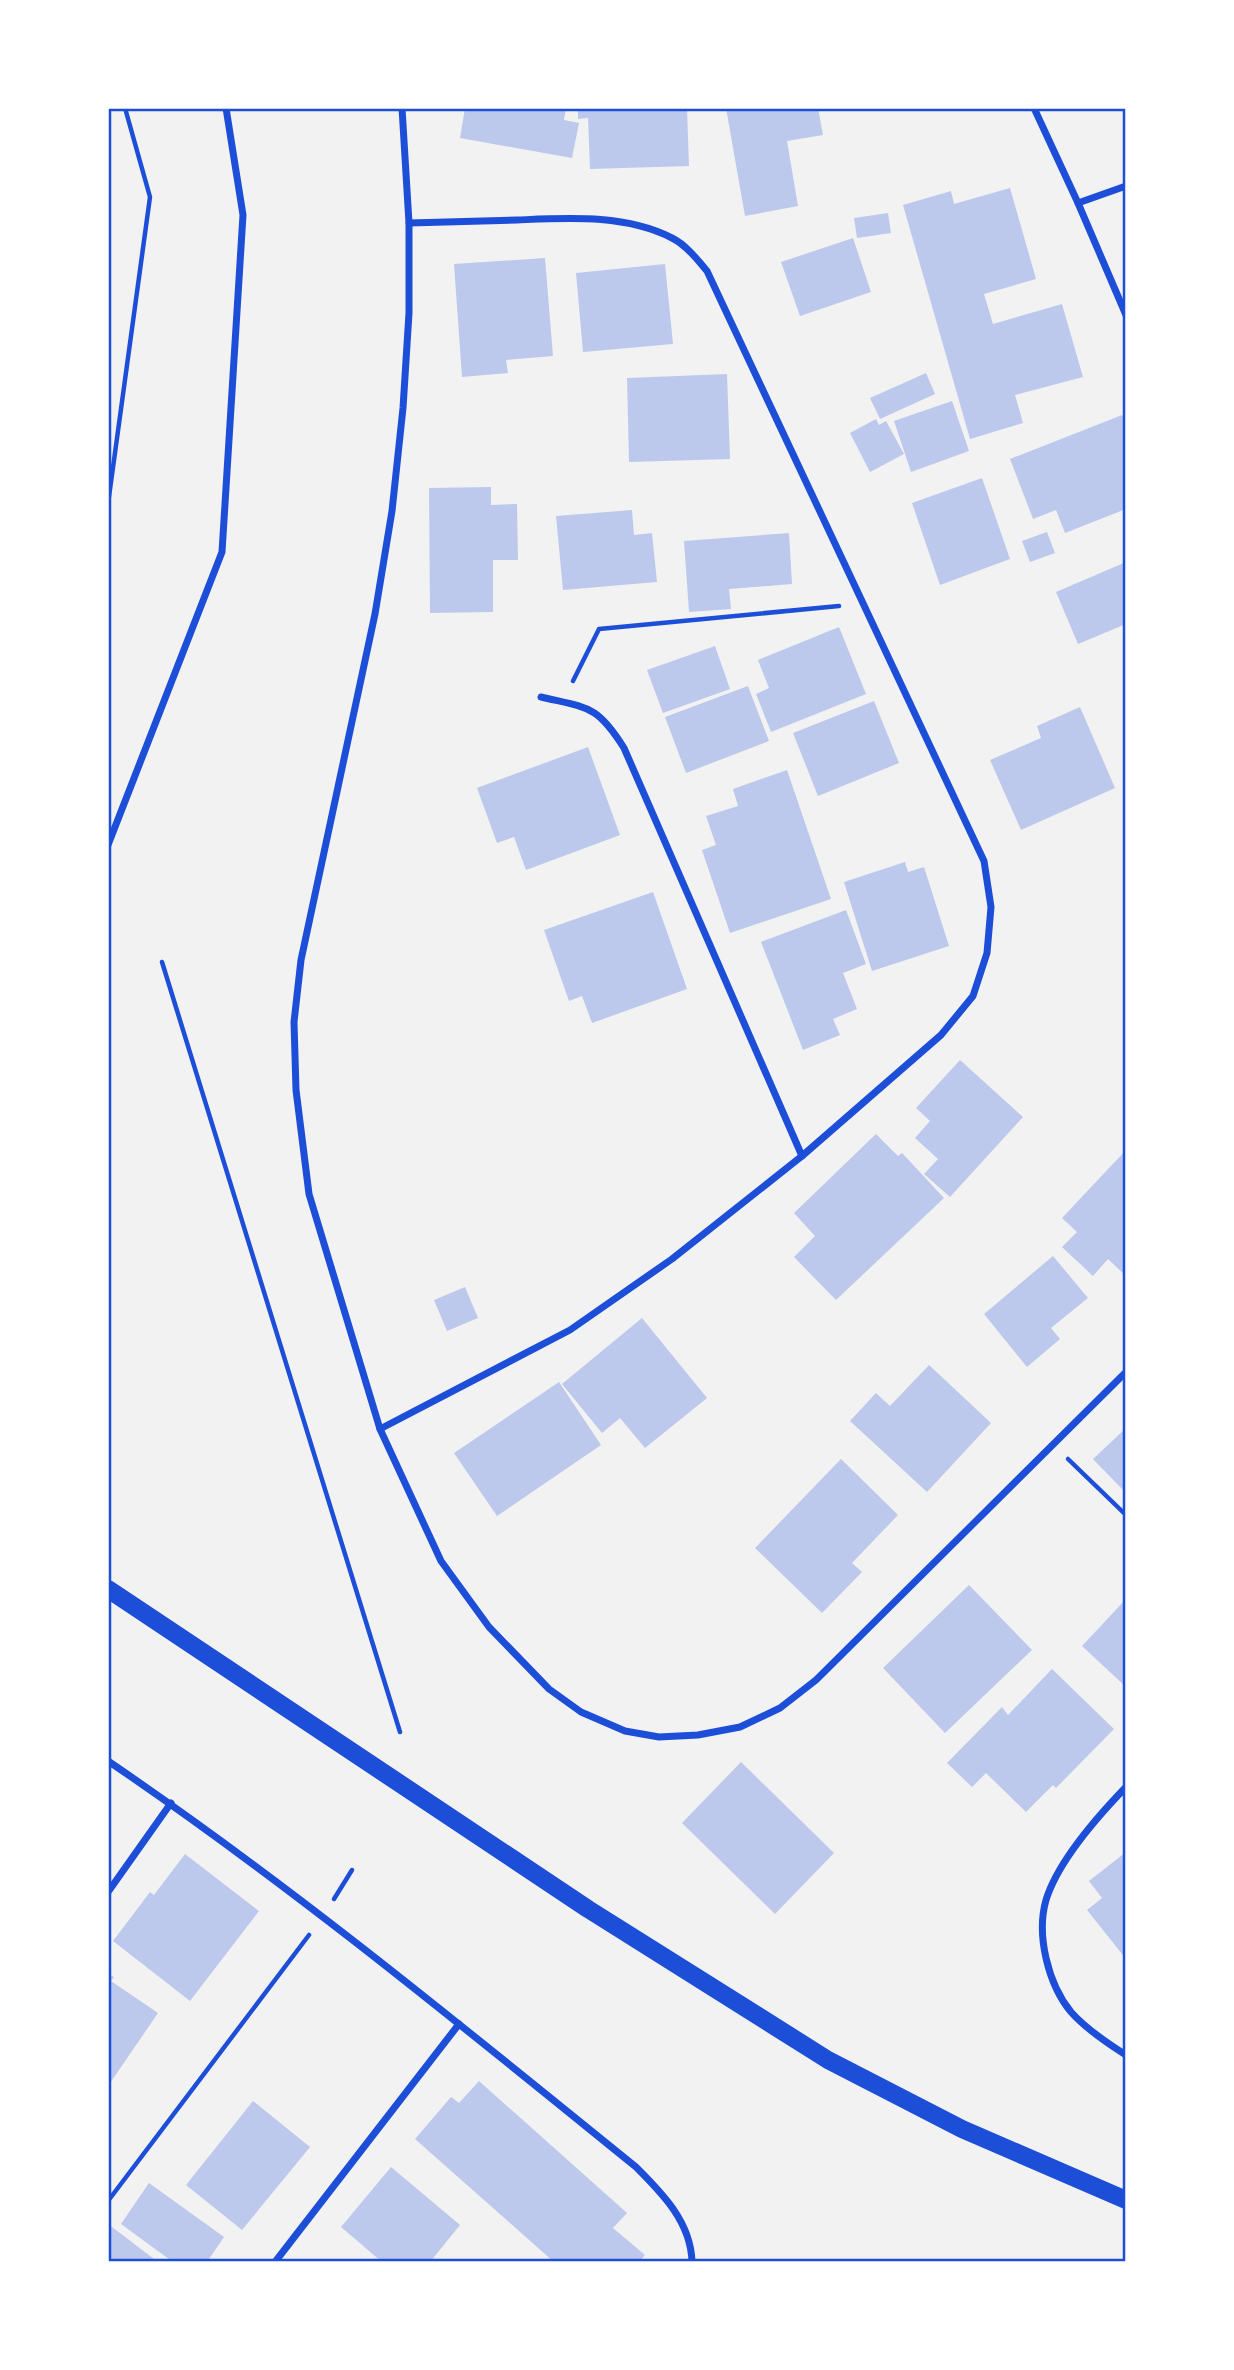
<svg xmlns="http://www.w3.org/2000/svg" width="1234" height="2370" font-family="Barlow,sans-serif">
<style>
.building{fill:#bdc9ec}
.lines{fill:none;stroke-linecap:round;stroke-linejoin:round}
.path{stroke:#1d4ed8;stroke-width:4.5}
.minor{stroke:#1d4ed8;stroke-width:7}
.primary{stroke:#1d4ed8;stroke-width:18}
.neatline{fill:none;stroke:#1d4ed8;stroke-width:2.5}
</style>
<rect width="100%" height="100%" fill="#f2f2f2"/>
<g class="building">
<polygon points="465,108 566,108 564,120 579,123 572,158 460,138"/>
<polygon points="578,108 687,108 689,166 590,169 588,118 578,119"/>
<polygon points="726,108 818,108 823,135 787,141 798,206 745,216"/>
<polygon points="1010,188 1036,279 984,294 993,324 1062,304 1083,377 1015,395 1023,423 970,439 903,205 951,191 954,204"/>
<polygon points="888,213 891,233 857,238 854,218"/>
<polygon points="853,238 871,292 800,316 781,262"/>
<polygon points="545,258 553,356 506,360 508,373 462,377 454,264"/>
<polygon points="665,264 673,344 583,352 576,273"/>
<polygon points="926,373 935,394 880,419 870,398"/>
<polygon points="727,374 730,459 629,462 627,378"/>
<polygon points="952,401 969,451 911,472 894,421"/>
<polygon points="1122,415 1126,423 1126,509 1065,533 1056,510 1033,519 1010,459"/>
<polygon points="876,419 879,425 886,421 904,454 870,472 850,433"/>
<polygon points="982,478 1010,559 940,585 912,503"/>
<polygon points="491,487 491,505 517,504 518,560 493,560 493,612 430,613 429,488"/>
<polygon points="632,510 634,535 652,533 657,582 563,590 556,516"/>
<polygon points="1047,532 1055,553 1030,562 1022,541"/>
<polygon points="789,533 792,584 729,589 731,609 689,612 684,541"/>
<polygon points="1126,562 1126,624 1078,644 1056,592"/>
<polygon points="839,627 866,694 771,732 756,694 769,688 758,660"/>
<polygon points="715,646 730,689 663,713 647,670"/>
<polygon points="748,686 769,741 686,773 665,717"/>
<polygon points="874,701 899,763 818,796 793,733"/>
<polygon points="1080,707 1115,788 1021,830 990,760 1041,738 1037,726"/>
<polygon points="588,747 620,835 526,870 514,837 497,843 477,788"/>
<polygon points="787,770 831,899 730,933 702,850 716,845 706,816 738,806 733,789"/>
<polygon points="905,862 908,872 924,867 949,946 872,971 844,882"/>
<polygon points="653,892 687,989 592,1023 582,996 569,1001 544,930"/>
<polygon points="846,910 866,964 843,973 857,1009 833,1019 840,1035 803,1050 761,942"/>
<polygon points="960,1060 1023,1117 950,1197 924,1174 938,1159 915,1138 930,1121 916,1108"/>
<polygon points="876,1134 898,1156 902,1153 944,1198 836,1300 794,1257 815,1236 794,1213"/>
<polygon points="1126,1150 1126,1276 1108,1259 1093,1276 1062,1247 1077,1232 1062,1218"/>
<polygon points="1053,1256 1088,1298 1051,1328 1060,1339 1027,1367 984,1314"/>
<polygon points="465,1287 478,1318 447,1331 434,1300"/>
<polygon points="642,1318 707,1398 645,1448 620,1418 602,1433 562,1384"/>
<polygon points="929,1365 991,1423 927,1492 850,1421 876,1393 890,1406"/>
<polygon points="559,1382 601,1445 497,1516 454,1453"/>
<polygon points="1126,1428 1126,1493 1093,1459"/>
<polygon points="841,1459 898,1515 852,1563 862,1572 822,1613 755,1548"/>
<polygon points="969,1585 1032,1650 945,1733 883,1668"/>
<polygon points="1126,1599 1126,1687 1082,1646"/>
<polygon points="1052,1669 1114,1729 1056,1788 1053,1785 1026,1812 986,1773 972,1787 947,1763 1002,1707 1008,1715"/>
<polygon points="741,1762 834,1853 775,1914 682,1823"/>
<polygon points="1126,1852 1126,1959 1087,1910 1102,1898 1089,1881"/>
<polygon points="185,1854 259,1911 190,2001 113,1941 150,1892 154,1895"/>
<polygon points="108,1974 114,1977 111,1981 158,2013 108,2086"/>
<polygon points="479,2081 627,2213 613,2228 645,2255 639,2262 554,2262 415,2139 451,2097 459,2103"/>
<polygon points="253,2101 310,2147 242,2230 186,2185"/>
<polygon points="391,2167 460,2225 430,2262 382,2262 341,2227"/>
<polygon points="149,2183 224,2237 207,2262 173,2262 121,2224"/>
<polygon points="108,2224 158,2262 108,2262"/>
</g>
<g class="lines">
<g class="path">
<polyline points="108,504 150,197 125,108"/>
<polyline points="573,681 599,629 839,606"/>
<polyline points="162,962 400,1732"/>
<polyline points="1068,1459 1126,1515"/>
<polyline points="334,1899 352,1870"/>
<polyline points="108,2201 309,1935"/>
</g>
<g class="minor">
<polyline points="402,108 409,223 409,313 403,408 392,511 375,614 301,960 294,1022 296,1090 309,1194 380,1429 441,1561 489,1627 549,1689 581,1712 625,1731 659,1737 698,1735 740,1727 780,1708 816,1680 1126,1372"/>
<polyline points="1034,108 1078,203 1126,315"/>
<polyline points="1078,203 1126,186"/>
<path d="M541,697C588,708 597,705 624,748L802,1156"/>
<polyline points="108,845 222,552 243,215 226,108"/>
<path d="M380,1429L570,1330L672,1259L802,1156L941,1035L973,996L987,953L991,907L984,861L707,271C697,259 686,245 672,238C625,214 568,218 517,220C481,221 445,222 409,223"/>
<path d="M108,1761C292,1886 463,2027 636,2167C662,2193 691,2222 692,2262"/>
<path d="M1126,1787C1097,1817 1058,1861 1046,1900C1036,1935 1048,1984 1071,2012C1086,2029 1107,2043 1126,2055"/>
<polyline points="108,1892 171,1803"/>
<polyline points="275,2262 459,2024"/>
</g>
<polyline class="primary" points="108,1589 588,1909 828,2060 962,2129 1126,2200"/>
</g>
<rect width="1234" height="2370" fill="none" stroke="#ffffff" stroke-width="220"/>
<rect x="110" y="110" width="1014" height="2150" class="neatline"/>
</svg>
